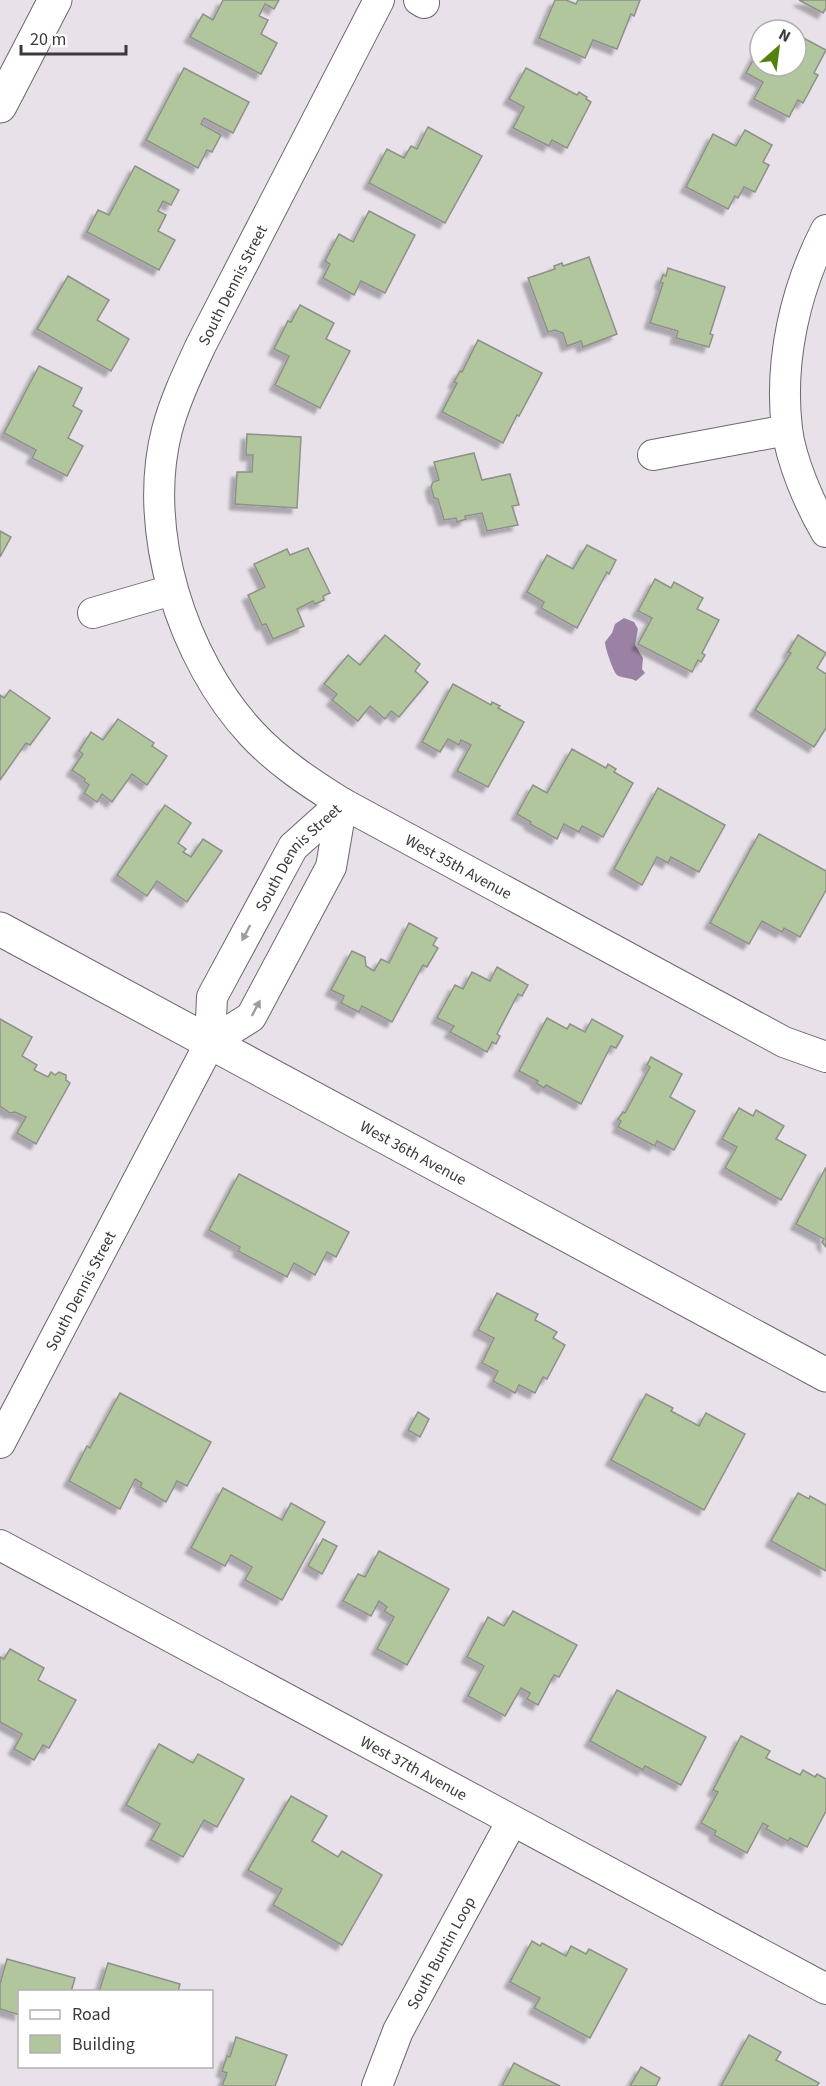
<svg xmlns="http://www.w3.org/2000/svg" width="826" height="2086" font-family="'Source Sans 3',sans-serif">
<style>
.water{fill:#9b81a4}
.building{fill:#b1c69d;stroke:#8d9189;stroke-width:1.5;filter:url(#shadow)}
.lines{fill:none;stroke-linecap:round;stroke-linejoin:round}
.minor-casing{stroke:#6c666e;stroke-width:32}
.tertiary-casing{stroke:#6c666e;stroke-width:35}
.minor{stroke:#fff;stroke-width:30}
.tertiary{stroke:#fff;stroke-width:33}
.oneway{fill:#9e9c9e}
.labels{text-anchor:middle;stroke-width:4.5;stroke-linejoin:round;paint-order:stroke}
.street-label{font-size:16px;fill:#3c393c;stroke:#fff}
</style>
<defs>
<filter id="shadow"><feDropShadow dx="-5.5" dy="5.5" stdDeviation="1.5" flood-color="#0004"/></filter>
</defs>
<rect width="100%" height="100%" fill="#e8e1ea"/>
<path class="water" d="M624,618L634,622L638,629L635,645L643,658L642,669L645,673L636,681C630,677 623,679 617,675C613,671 605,648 605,642L612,633L615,624Z"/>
<g class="building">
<polygon points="223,0 279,0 274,9 265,4 259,16 268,20 261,34 277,43 261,74 190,37 203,14 213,20"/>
<polygon points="555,0 566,0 576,4 578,0 640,0 634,16 631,14 617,49 593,40 585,58 539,38"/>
<polygon points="799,0 826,0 826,8 823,13"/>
<polygon points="773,22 781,26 782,24 789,27 788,30 769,30"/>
<polygon points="796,34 826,50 814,73 818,75 803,103 798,100 789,117 754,99 763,82 746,73 760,47 760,66 796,66"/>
<polygon points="184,68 249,102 233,133 204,118 201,124 221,135 212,152 207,150 198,168 146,140"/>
<polygon points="526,68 577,95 579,92 587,97 586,99 591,102 567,148 552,140 549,146 513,128 524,107 509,99"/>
<polygon points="428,127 482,156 445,223 369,183 387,149 404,158 411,146 417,149"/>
<polygon points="745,130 772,145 763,162 769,165 755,192 744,187 738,198 735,196 728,209 686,187 713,134 736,146"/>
<polygon points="135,166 179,190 171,205 163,201 158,211 166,215 158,231 175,240 159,270 87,232 98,210 109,215"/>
<polygon points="369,211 415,235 385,293 361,281 354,295 323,278 330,264 325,261 339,234 353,242"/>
<polygon points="589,257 617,334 583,347 581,341 567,346 563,333 555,330 548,332 528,278 555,269 554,266 562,263 563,266"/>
<polygon points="668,268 725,287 710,334 713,335 709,347 676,338 678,331 650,323 663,283 660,283 663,275 666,276"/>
<polygon points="68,276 109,300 97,320 129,339 111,371 37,329"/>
<polygon points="300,305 334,323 326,339 350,351 320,408 275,385 289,356 274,349 288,321 291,322"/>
<polygon points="478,340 542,373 519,416 517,415 503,443 442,412 457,383 454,382 460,371 462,372"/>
<polygon points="39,366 82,388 73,406 82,411 68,438 83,446 67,476 32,458 36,450 4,433"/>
<polygon points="247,434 301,437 297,508 235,504 237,472 252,472 253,455 246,455"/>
<polygon points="474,453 482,480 510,474 519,505 512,506 518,525 487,531 482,513 465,516 466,519 457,522 456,518 444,520 438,499 434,498 431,487 433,482 439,480 434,462"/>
<polygon points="0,531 11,537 0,557"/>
<polygon points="587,545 616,560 609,574 607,572 577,628 541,608 544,602 527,592 547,555 573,569"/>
<polygon points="308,548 330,593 323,596 324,600 315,604 313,601 297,609 304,626 273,639 266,624 262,625 248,595 265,587 254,564 287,549 290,555"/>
<polygon points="655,579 671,588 674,582 703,598 697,609 719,620 702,653 705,655 701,662 698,660 692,672 638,644 652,618 638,611"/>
<polygon points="385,635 420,664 415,671 428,682 399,717 391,711 385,719 370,706 358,721 332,700 337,694 324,684 348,655 360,665"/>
<polygon points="798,635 826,653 817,668 826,674 826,728 814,747 755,710 791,653 788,652"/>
<polygon points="453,684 491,705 492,702 500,706 498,708 524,722 488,787 457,771 471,745 461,740 459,745 448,739 440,752 422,742"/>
<polygon points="10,690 50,718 30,745 26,743 0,780 0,695 4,698"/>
<polygon points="118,719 154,743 152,746 167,756 147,785 132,774 112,802 102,794 97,802 84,793 89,785 84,781 85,779 72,770 83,754 79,751 91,732 103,740"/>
<polygon points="572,749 606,768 608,764 616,769 614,772 633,783 603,837 582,826 579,832 564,824 557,839 530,824 531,822 517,814 533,785 547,793"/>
<polygon points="658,788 725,825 699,872 671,857 668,863 657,857 642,885 614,869"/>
<polygon points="165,805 191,823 178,843 186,849 183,852 191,857 203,839 222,851 187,902 157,881 147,896 117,875"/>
<polygon points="759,834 826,871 826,890 800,937 784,928 782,932 762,921 749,944 710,923"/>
<polygon points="409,923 437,938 433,945 438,948 427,967 423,965 392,1022 362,1006 359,1012 341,1003 344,996 331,990 352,951 365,957 366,966 374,971 381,959 389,963"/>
<polygon points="497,967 528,985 522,996 518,994 497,1034 500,1036 496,1044 492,1042 487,1052 450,1032 454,1026 437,1018 455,985 463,989 472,972 490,981"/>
<polygon points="547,1018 567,1029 570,1024 585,1032 592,1019 623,1036 616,1048 611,1046 581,1104 546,1085 544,1088 536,1083 538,1081 519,1071"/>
<polygon points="0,1019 32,1037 22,1056 37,1065 34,1070 48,1077 51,1072 55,1075 59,1072 66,1075 66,1080 70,1083 36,1144 17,1133 26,1117 15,1112 10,1113 0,1106"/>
<polygon points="651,1057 682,1074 670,1097 695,1111 674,1150 657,1141 655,1146 618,1127 621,1121 618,1119 623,1112 625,1113 650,1067 647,1065"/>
<polygon points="739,1108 753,1116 756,1110 784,1126 776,1139 806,1155 781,1200 725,1168 737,1147 722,1139"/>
<polygon points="826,1167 826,1247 822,1242 824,1239 796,1224"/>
<polygon points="239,1174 349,1232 336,1257 327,1252 315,1275 294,1263 287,1277 238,1251 240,1247 209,1230"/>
<polygon points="497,1293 538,1314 535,1320 557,1332 553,1338 565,1345 547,1379 543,1377 535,1393 519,1385 515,1393 493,1381 498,1371 482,1363 494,1338 478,1330"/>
<polygon points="120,1393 211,1442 187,1486 177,1481 166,1502 140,1487 142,1483 135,1479 120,1509 69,1481 87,1446 90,1448"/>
<polygon points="646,1394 673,1408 671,1411 699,1426 706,1413 745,1434 704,1510 611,1460"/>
<polygon points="418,1412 429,1419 420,1437 408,1430"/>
<polygon points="223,1488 282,1520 291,1503 325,1522 282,1600 245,1580 252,1567 231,1555 225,1566 191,1548"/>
<polygon points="798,1493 809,1499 810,1496 826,1505 826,1571 771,1541"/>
<polygon points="323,1539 337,1546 322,1574 308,1566"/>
<polygon points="379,1551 449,1589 407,1665 377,1649 394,1617 384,1611 387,1607 379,1601 371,1616 343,1601 358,1574 365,1577"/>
<polygon points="513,1611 577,1645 559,1677 554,1675 538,1705 527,1699 530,1693 521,1688 505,1716 468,1696 484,1666 467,1657 488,1617 504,1626"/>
<polygon points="10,1649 44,1668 38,1680 76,1700 49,1748 43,1745 34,1760 14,1749 22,1734 0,1722 0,1657 4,1659"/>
<polygon points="617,1690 706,1737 681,1785 645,1766 643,1770 590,1741"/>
<polygon points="741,1736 770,1751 766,1758 800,1775 803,1770 815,1777 817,1774 826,1779 826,1811 807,1847 790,1838 788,1841 766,1829 768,1826 763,1823 747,1853 714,1835 716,1831 701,1823 718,1792 713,1790"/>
<polygon points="159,1744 193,1763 198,1754 244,1779 217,1827 204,1820 183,1857 151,1840 160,1824 126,1805"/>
<polygon points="291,1796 327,1816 312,1841 338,1857 342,1851 382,1875 342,1945 273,1905 282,1889 248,1870"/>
<polygon points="532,1941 540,1946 542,1943 566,1956 571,1946 586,1954 589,1949 627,1969 590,2038 534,2008 540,1998 510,1982"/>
<polygon points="7,1959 75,1978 71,1992 20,1992 20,2015 0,2009 0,1984"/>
<polygon points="108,1963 180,1984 178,1992 99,1992"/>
<polygon points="749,2035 781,2052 776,2060 819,2083 817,2086 721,2086"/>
<polygon points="236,2037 287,2055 275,2086 222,2086 227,2073 222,2071 227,2056 230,2057"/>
<polygon points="514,2063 531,2072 560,2086 502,2086"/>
<polygon points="641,2067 660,2078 656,2086 630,2086"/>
</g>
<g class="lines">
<defs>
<g id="minor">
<path id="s1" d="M379,0L201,345C188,373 175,400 167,430C141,530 182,659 252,734C278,762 310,783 342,803L784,1042L826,1057"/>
<polyline points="419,0 424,3"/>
<path d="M826,230C795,290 779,361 787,429C791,461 810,505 826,532"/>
<polyline points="653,455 787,430"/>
<polyline points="93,613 172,590"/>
<polyline points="210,1043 251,1017 331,867 342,803"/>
<path id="s2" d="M0,1443L210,1043L212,997L293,847L342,803"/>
<path id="s3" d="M0,1545L826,1989"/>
<path id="s4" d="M377,2086L398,2031L512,1821"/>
</g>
<g id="tertiary">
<polyline points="0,106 55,0"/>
<path id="s5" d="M0,929L826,1375"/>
</g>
</defs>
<use href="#minor" class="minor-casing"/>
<use href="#tertiary" class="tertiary-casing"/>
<use href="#minor" class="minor"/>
<use href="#tertiary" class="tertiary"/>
</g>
<defs><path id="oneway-solid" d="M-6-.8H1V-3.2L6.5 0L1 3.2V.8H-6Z" transform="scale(1.5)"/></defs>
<g class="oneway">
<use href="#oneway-solid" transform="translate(246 933) rotate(118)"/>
<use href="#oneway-solid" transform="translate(256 1008) rotate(-62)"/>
</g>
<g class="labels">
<g class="street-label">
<text transform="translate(232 285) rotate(-63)" y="6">South Dennis Street</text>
<text dy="6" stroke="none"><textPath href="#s2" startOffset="663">South Dennis Street</textPath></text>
<text dy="6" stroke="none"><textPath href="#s1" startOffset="1054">West 35th Avenue</textPath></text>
<text dy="6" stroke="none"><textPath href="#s5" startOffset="470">West 36th Avenue</textPath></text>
<text dy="6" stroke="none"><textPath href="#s2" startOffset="172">South Dennis Street</textPath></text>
<text dy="6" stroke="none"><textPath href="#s3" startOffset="470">West 37th Avenue</textPath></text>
<text dy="6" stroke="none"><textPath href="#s4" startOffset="148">South Buntin Loop</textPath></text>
</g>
</g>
<rect x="18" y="1990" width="195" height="78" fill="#ffffff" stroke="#b1b0b1" stroke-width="1.5"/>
<rect x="30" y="2010" width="30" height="9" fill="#ffffff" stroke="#b1b0b1" stroke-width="1.5"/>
<text x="72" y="2020" font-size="18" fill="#3c393c">Road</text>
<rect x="30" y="2035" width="30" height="18" fill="#b1c69d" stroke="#b1b0b1" stroke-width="1.5"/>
<text x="72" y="2050" font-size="18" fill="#3c393c">Building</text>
<g transform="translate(778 48) rotate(28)"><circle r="28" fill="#ffffff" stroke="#b1b0b1" stroke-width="1.5"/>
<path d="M0-4.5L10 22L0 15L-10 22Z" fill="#54810c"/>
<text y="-9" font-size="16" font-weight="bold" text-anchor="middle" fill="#3c393c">N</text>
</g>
<path d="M21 45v9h105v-9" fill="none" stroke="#3c393c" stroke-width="3"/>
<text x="30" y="45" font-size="18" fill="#3c393c" stroke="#ffffff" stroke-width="4.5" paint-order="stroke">20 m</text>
</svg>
